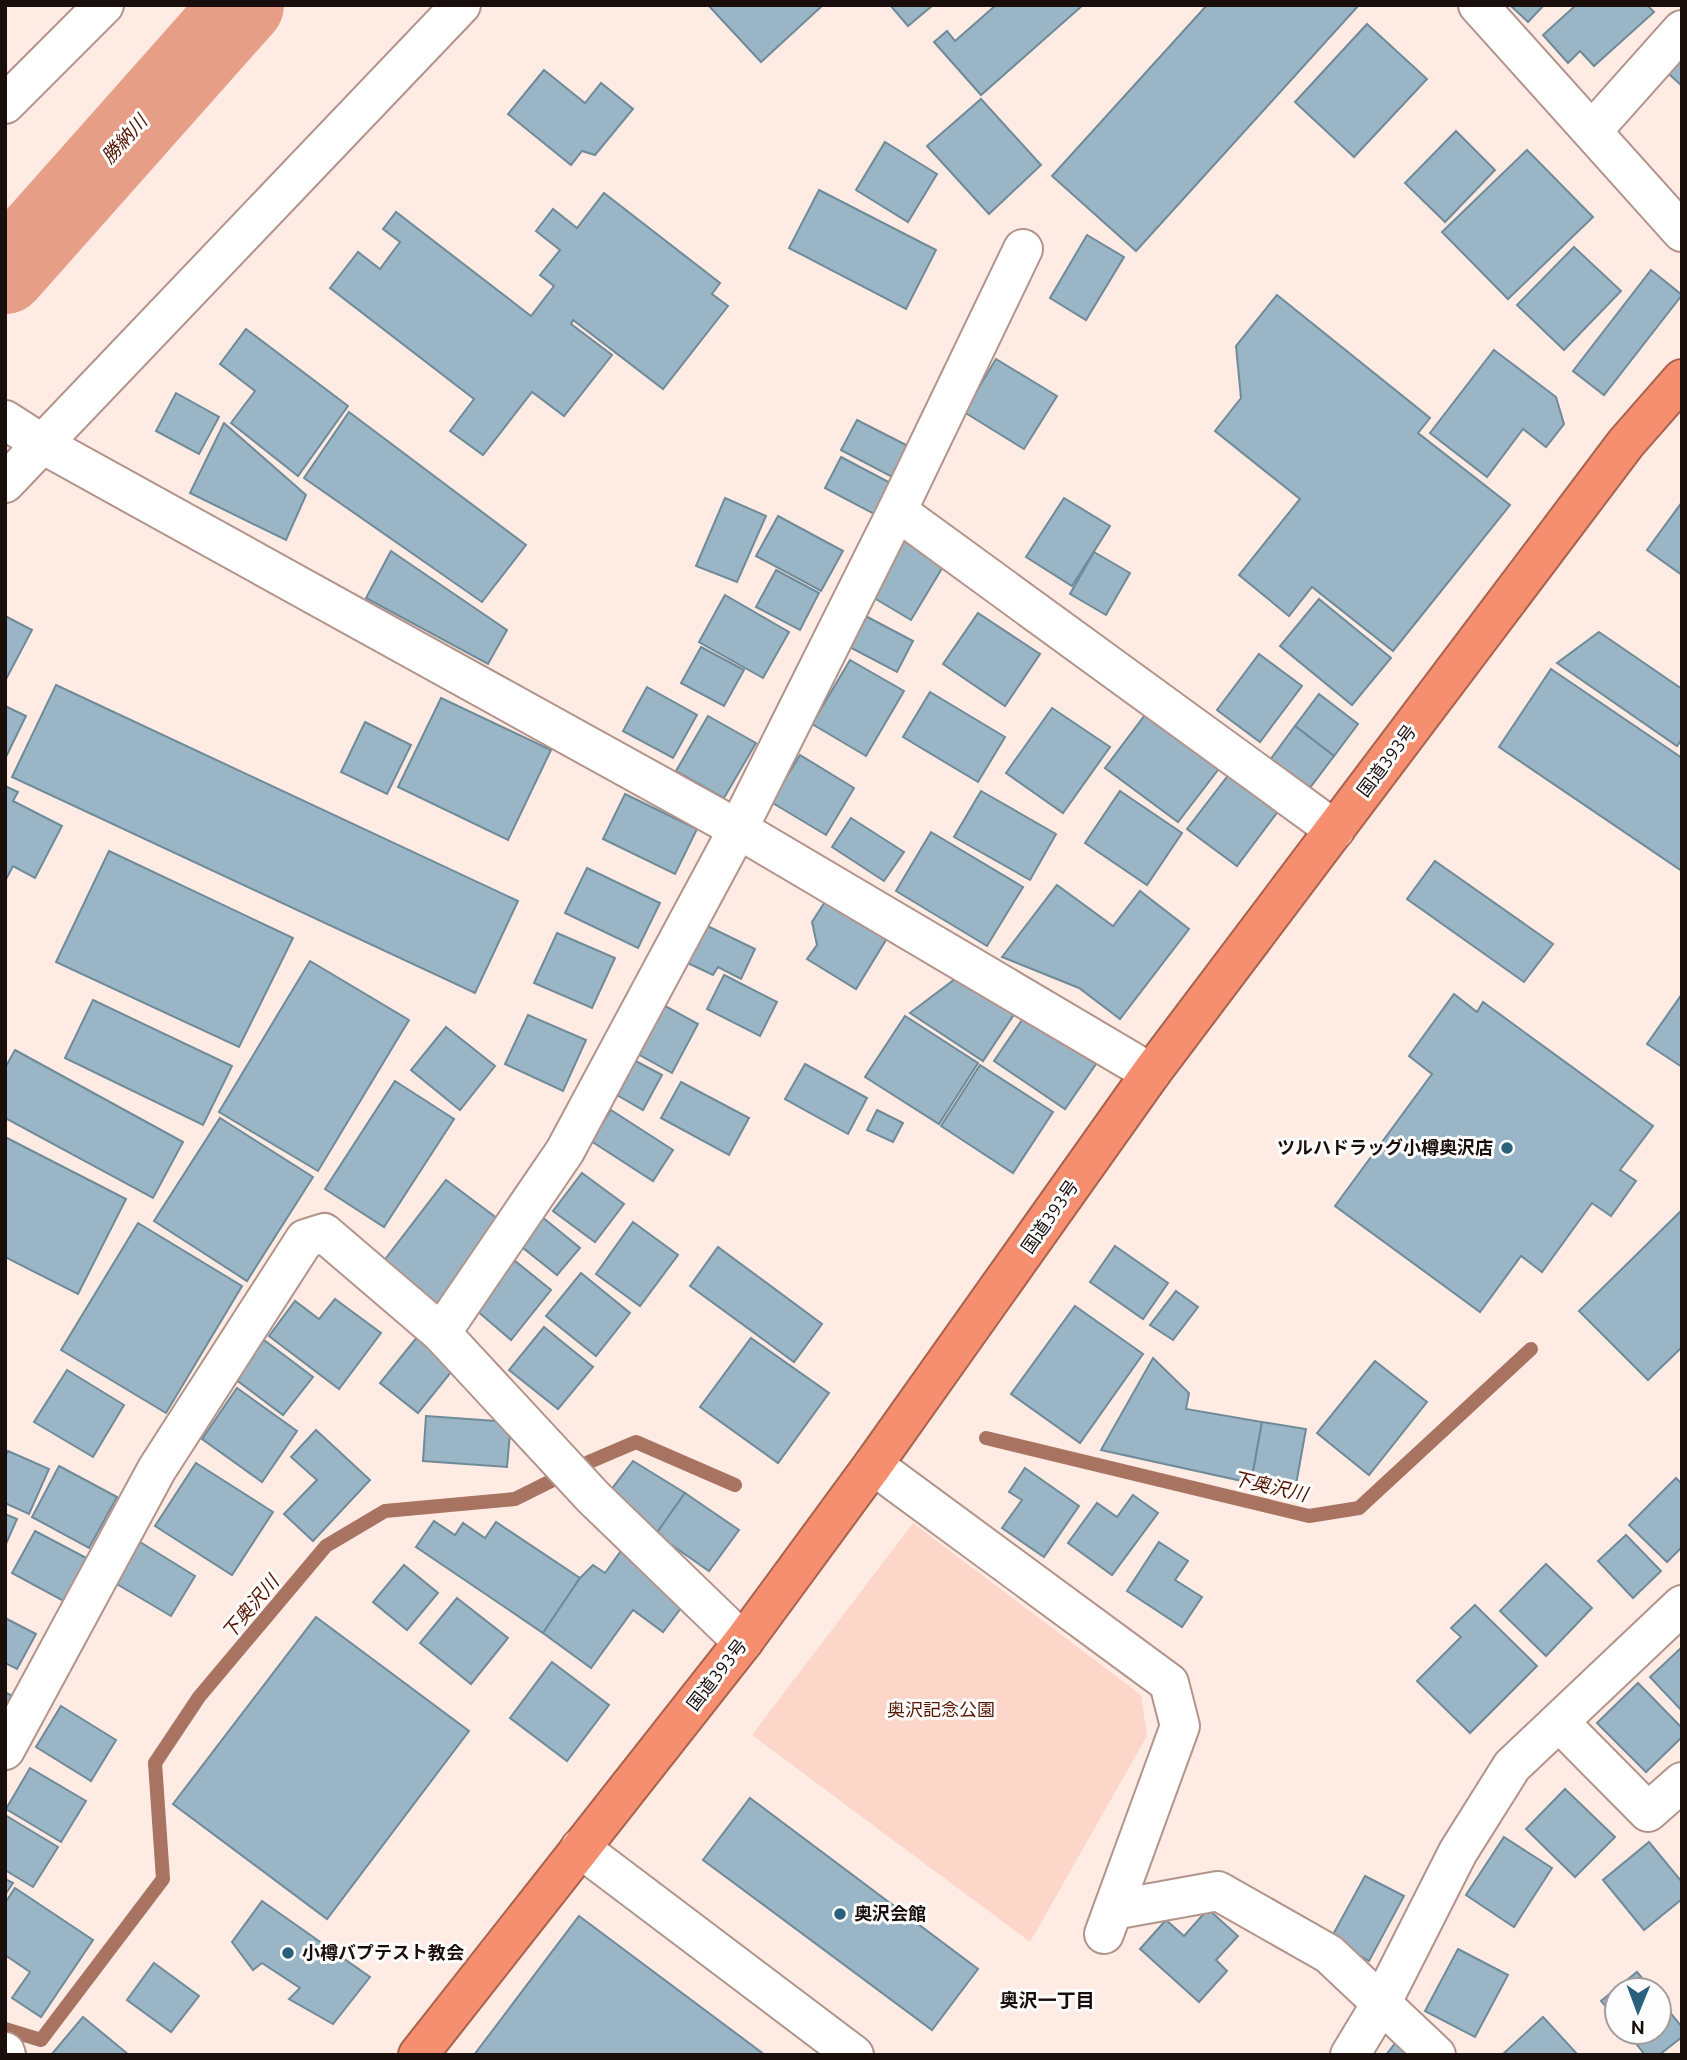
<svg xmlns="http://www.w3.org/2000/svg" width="1687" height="2060" font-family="Ubuntu,'Noto Sans JP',sans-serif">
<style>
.green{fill:#fdd6ca}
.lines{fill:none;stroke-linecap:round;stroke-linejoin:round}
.stream{stroke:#a97362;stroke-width:14}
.river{stroke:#e79e87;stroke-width:82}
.building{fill:#9ab6c6;stroke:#6f8a99;stroke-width:2}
.minor-casing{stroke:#b2948b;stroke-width:42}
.highway-casing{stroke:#a9624c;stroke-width:42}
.minor{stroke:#fff;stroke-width:38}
.highway{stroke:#f68f6f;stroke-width:38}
.poi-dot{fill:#29607b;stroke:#fdfdfd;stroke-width:2.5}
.labels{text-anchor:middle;stroke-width:6;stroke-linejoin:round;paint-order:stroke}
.street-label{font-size:18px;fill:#190e0b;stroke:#fdfdfd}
.poi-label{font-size:18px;font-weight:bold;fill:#190e0b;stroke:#fdfdfd;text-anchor:start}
.park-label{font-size:18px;fill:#561600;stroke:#fdfdfd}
.water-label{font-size:19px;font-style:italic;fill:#541400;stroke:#fdfdfd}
.neighbourhood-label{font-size:19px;font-weight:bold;fill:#190e0b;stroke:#fdfdfd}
</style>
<rect width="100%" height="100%" fill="#feebe4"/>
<polygon class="green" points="913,1523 1141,1695 1147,1736 1030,1942 752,1735"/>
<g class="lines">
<g class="stream">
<polyline points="986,1438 1309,1516 1359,1508 1531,1349"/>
<polyline points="5,2029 41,2040 163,1879 155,1763 199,1697 326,1546 385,1511 515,1499 589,1462 636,1442 735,1485"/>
</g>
<polyline class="river" points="5,273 243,5"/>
</g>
<g class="building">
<polygon points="708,5 823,5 761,62"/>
<polygon points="890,5 933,5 908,26"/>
<polygon points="996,5 1083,5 981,95 934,42 947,31 955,41"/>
<polygon points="1207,5 1359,5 1136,251 1052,176"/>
<polygon points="1510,5 1544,5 1528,22"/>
<polygon points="1576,5 1647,5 1654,12 1594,66 1580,51 1568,63 1543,35"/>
<polygon points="1367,24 1427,79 1354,157 1295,102"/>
<polygon points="1682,41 1682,86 1659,65"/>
<polygon points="544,70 585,103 601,83 633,109 595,155 582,151 571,165 508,114"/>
<polygon points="981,99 1041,165 989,214 927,146"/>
<polygon points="1456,131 1495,170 1445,222 1405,183"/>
<polygon points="885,142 937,174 908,222 856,190"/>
<polygon points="1527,150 1593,217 1508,299 1442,232"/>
<polygon points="819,190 936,250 906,309 789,248"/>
<polygon points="604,193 720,283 712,294 728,306 663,389 573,320 571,324 612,355 564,416 532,392 483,455 450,431 474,399 330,288 358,252 380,269 400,242 383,229 396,212 531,316 554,286 540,275 560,250 536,231 553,209 577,228"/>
<polygon points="1087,235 1124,257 1086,320 1050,298"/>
<polygon points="1574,247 1621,291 1564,350 1517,305"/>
<polygon points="1651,270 1682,295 1604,395 1573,371"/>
<polygon points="1277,295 1430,418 1418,433 1510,505 1393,651 1312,587 1289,616 1239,575 1300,499 1215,431 1241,398 1236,346"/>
<polygon points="246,329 348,406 298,476 231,423 255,391 220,364"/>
<polygon points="1494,350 1556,397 1564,424 1546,447 1523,429 1487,477 1430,433"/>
<polygon points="996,359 1057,396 1024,449 964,412"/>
<polygon points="176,393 219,417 199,454 156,431"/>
<polygon points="349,412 526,545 482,602 304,478"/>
<polygon points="857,420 912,448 896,479 841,450"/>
<polygon points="224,423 306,495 286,540 190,493"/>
<polygon points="841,457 896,486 880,517 825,488"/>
<polygon points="725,498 766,516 737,582 696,566"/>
<polygon points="1064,498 1110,526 1072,586 1026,557"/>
<polygon points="1682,502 1682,575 1647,550"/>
<polygon points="778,516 843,551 821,591 756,556"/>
<polygon points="897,537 944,565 911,620 864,592"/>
<polygon points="391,551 507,630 488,664 366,598"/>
<polygon points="1094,552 1130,573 1106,615 1070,594"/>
<polygon points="776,570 819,593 800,630 756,607"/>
<polygon points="725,595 789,632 763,678 699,642"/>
<polygon points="1319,599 1391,658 1352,705 1280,646"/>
<polygon points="858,612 913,641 897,672 842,643"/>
<polygon points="978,613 1040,654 1005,706 943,664"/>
<polygon points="5,616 32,630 5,681"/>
<polygon points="1599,632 1682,689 1682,739 1677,746 1557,663"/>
<polygon points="701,647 744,670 724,706 681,683"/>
<polygon points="1259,654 1302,686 1260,742 1217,710"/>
<polygon points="850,660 904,691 866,756 812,724"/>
<polygon points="1551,669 1682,758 1682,871 1499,747"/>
<polygon points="56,685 518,901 475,993 12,777"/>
<polygon points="647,687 697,715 673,758 623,731"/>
<polygon points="930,692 1005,737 978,782 903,737"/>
<polygon points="1319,694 1358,724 1334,756 1295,726"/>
<polygon points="441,698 551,750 508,840 398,787"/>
<polygon points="5,706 26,716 5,759"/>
<polygon points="1052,708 1110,747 1063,813 1006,773"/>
<polygon points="1148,711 1221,766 1178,822 1105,768"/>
<polygon points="708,716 756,743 724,798 676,771"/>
<polygon points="365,722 411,745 387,794 341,772"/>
<polygon points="1295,726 1334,756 1309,789 1270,760"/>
<polygon points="800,755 854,788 826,835 771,802"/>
<polygon points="1230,773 1279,810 1237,866 1187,829"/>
<polygon points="5,786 18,792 13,801 62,826 35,878 13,866 5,881"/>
<polygon points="981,791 1056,834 1030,880 954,837"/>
<polygon points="1120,791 1182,833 1147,885 1085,843"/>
<polygon points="625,794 697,829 675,874 603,839"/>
<polygon points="851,818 904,852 884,881 832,847"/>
<polygon points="931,832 1023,887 987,946 896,891"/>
<polygon points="109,851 293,938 239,1047 56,962"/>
<polygon points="1435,861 1553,944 1524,982 1407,899"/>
<polygon points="587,868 660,903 638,948 565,913"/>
<polygon points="1057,885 1113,926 1140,891 1189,929 1120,1019 1079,988 1002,957"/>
<polygon points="828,897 889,935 856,989 807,959 817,945 812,922"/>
<polygon points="695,920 755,949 741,979 718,967 713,975 677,958"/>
<polygon points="557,933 615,958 592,1008 534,983"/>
<polygon points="310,961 409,1020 318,1171 219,1112"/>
<polygon points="724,975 777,1002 760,1036 707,1009"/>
<polygon points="959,976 1015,1013 983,1061 910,1013"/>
<polygon points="1454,994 1477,1012 1483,1002 1653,1126 1620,1170 1636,1181 1611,1216 1592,1203 1542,1272 1521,1256 1480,1312 1335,1206 1432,1074 1409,1056"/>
<polygon points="1682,994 1682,1067 1647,1044"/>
<polygon points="93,1000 232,1066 203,1125 65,1058"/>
<polygon points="656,1001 698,1024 672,1073 629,1049"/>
<polygon points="528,1015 586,1040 563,1091 505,1064"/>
<polygon points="905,1016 978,1063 939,1124 865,1077"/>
<polygon points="1024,1017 1096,1064 1065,1109 994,1061"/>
<polygon points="446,1027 495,1066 460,1110 411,1070"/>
<polygon points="15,1050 183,1142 153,1198 5,1118 5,1068"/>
<polygon points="630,1058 662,1075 643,1110 610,1091"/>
<polygon points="805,1064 867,1098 848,1134 785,1099"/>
<polygon points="980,1065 1053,1112 1013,1173 941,1126"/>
<polygon points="395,1081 454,1119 384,1227 325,1189"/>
<polygon points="681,1082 749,1118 729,1155 661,1118"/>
<polygon points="611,1110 673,1150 653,1181 591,1141"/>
<polygon points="877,1110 903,1123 893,1142 867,1130"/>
<polygon points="220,1118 313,1177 247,1281 154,1221"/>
<polygon points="5,1137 126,1199 78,1294 5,1257"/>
<polygon points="582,1173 624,1204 595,1242 553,1211"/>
<polygon points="446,1180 502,1222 438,1305 383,1262"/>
<polygon points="1682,1210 1682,1347 1648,1380 1579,1311"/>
<polygon points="536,1212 580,1248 557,1275 513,1240"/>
<polygon points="633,1222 678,1255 640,1306 596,1274"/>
<polygon points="138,1223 242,1286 166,1413 61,1350"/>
<polygon points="1115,1246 1168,1283 1143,1319 1090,1282"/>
<polygon points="718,1247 822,1324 794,1362 690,1286"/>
<polygon points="509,1256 551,1290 511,1340 469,1304"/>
<polygon points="581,1273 630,1313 596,1356 546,1316"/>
<polygon points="1176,1291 1198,1307 1173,1340 1150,1325"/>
<polygon points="335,1299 381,1333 339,1389 269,1336 295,1301 319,1319"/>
<polygon points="1075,1306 1143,1354 1080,1443 1011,1394"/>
<polygon points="544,1327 593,1367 558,1409 509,1370"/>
<polygon points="418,1336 456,1366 418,1413 380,1383"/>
<polygon points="751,1338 829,1393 778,1463 700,1407"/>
<polygon points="264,1340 313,1377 283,1415 235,1379"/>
<polygon points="1153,1358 1189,1393 1186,1409 1262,1422 1251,1483 1101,1450"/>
<polygon points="1375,1361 1427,1402 1369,1475 1317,1433"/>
<polygon points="67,1370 124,1405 93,1457 34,1422"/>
<polygon points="237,1388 297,1431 262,1482 202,1439"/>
<polygon points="426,1416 511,1422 507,1467 423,1461"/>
<polygon points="1262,1422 1306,1429 1295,1490 1251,1483"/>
<polygon points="316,1430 370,1480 313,1541 284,1514 317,1480 291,1457"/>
<polygon points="8,1451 49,1469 29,1514 5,1503 5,1457"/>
<polygon points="633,1461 685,1493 656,1534 611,1490"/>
<polygon points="196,1463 273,1512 232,1575 155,1526"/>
<polygon points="59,1466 117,1497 89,1548 32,1517"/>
<polygon points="1025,1468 1079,1506 1044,1557 1002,1528 1022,1500 1009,1492"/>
<polygon points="1676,1478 1682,1484 1682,1547 1667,1562 1629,1525"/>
<polygon points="685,1493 739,1530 709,1571 656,1534"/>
<polygon points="1133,1495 1158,1513 1112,1575 1068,1543 1097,1503 1117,1517"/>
<polygon points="5,1514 17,1519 5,1546"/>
<polygon points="434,1521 455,1535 463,1523 485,1538 496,1522 580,1578 543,1633 416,1547"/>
<polygon points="35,1531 92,1561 69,1604 12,1573"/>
<polygon points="1626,1535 1661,1571 1633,1598 1598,1561"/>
<polygon points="140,1542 195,1576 171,1616 115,1583"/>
<polygon points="1159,1542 1188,1561 1175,1580 1202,1597 1182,1627 1127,1591"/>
<polygon points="626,1544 693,1592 663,1632 633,1610 591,1668 543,1633 580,1578 593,1565 605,1573"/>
<polygon points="1546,1564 1592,1608 1546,1656 1500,1611"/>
<polygon points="404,1565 438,1593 407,1630 373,1602"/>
<polygon points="457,1598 508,1638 471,1684 420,1643"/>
<polygon points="1475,1605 1537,1666 1470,1733 1417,1681 1461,1637 1451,1628"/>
<polygon points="316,1617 469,1731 327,1919 173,1804"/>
<polygon points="5,1618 36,1634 17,1669 5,1663"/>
<polygon points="1682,1647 1682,1711 1650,1677"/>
<polygon points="552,1662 609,1705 567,1761 510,1718"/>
<polygon points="1638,1683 1682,1728 1682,1737 1646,1772 1597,1723"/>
<polygon points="5,1692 14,1697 5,1713"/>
<polygon points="61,1706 116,1740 91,1781 36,1747"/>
<polygon points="30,1768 86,1801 61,1842 6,1809"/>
<polygon points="1565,1789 1615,1837 1575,1877 1526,1829"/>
<polygon points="750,1798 978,1969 932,2030 703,1860"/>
<polygon points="5,1815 58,1847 33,1887 5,1870"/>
<polygon points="1504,1837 1552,1868 1514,1927 1466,1895"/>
<polygon points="1649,1842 1682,1882 1682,1899 1644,1930 1603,1880"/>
<polygon points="1365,1876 1404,1896 1369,1961 1330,1940"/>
<polygon points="5,1879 13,1883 5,1895"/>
<polygon points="15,1888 93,1940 41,2017 12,1998 30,1972 5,1955 5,1903"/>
<polygon points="262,1901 370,1977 333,2024 289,1999 300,1988 262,1963 253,1970 232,1942"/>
<polygon points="1208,1909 1238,1936 1216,1960 1227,1971 1199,2002 1140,1949 1166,1920 1184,1936"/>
<polygon points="579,1916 765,2055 474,2055"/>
<polygon points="1458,1949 1508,1975 1475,2037 1425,2011"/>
<polygon points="154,1963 199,1996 171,2032 127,2000"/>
<polygon points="1637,1972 1652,1990 1617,1990 1617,2020 1601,2001"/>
<polygon points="1659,1999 1682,2027 1682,2037 1659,2055 1645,2055 1627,2032 1659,2032"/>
<polygon points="83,2017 129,2055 51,2055"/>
<polygon points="1543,2017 1578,2055 1502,2055"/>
<polygon points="1400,2037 1422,2055 1386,2055"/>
</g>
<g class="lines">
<defs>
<g id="minor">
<polyline points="1478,5 1682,232"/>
<polyline points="5,104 104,5"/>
<polyline points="1592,131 1682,30"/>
<polyline points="5,420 44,445 738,829 1151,1073"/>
<polyline points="5,483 461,5"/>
<polyline points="897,511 1335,830"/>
<polyline points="441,1333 565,1151 738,829 897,511 1023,249"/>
<polyline points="873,1465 1169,1683 1180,1726 1104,1934"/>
<polyline points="1559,1722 1648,1812 1682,1782"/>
<polyline points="5,1750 157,1469 305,1239 324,1233 441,1333 593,1497 743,1642"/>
<polyline points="580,1848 854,2055"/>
<polyline points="1113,1910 1218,1891 1329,1954 1436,2055"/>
<polyline points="5,2052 6,2055"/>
<polyline points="1350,2055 1382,2002 1458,1852 1512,1766 1682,1605"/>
</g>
<polyline id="highway" points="418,2055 743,1642 873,1465 1151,1073 1626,443 1682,379"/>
</defs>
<use href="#minor" class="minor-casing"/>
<use href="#highway" class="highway-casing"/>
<use href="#minor" class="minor"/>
<use href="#highway" class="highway"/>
</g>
<g class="poi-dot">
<circle cx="1507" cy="1148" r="7"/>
<circle cx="840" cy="1914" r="7"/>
<circle cx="288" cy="1953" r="7"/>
</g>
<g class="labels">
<g class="street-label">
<text transform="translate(1387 761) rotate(-53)" y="6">国道393号</text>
<text transform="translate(1050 1217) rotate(-55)" y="6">国道393号</text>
<text transform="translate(717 1675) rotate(-52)" y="6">国道393号</text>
</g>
<g class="poi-label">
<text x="1493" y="1154" text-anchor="end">ツルハドラッグ小樽奥沢店</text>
<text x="854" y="1920">奥沢会館</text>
<text x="302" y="1959">小樽バプテスト教会</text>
</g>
<g class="park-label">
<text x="941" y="1716">奥沢記念公園</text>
</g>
<g class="water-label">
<text transform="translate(124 139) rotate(-48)" y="7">勝納川</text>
<text transform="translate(1270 1486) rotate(13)" y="7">下奥沢川</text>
<text transform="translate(250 1607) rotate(-50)" y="7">下奥沢川</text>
</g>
<g class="neighbourhood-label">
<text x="1047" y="2007">奥沢一丁目</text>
</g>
</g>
<rect width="1687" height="2060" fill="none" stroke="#190e0b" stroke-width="14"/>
<g transform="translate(1638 2011) rotate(181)"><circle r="33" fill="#fdfdfd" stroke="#a29d9c" stroke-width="2"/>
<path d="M0-5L12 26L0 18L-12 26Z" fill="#29607b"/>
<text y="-10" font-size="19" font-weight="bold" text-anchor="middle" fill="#190e0b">N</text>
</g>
</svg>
